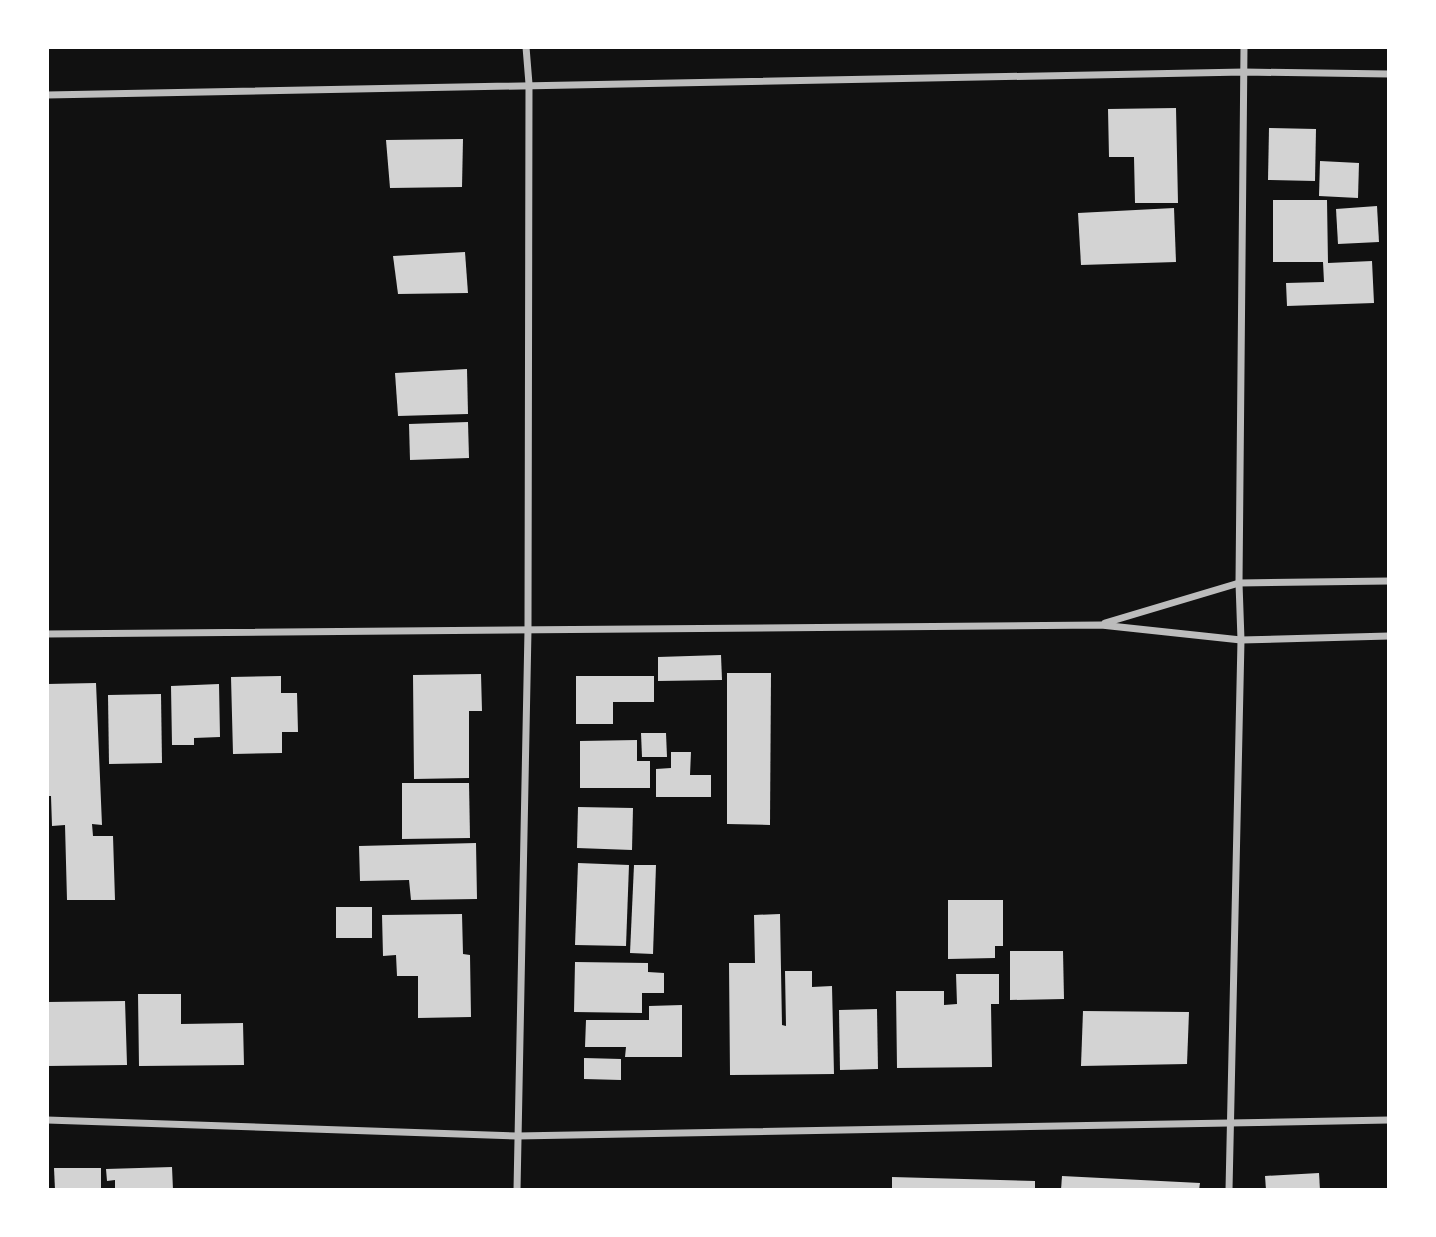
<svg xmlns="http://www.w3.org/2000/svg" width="1436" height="1237" font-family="'Sofia Sans Condensed',sans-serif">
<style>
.building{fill:#d3d3d3}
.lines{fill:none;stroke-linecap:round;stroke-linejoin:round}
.minor{stroke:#bcbcbc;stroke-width:7}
</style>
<rect width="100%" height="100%" fill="#111"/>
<g class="building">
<polygon points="1176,108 1178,203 1135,203 1134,157 1109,157 1108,109"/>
<polygon points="1269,128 1316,129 1315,181 1268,180"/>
<polygon points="463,139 462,187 390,188 386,140"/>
<polygon points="1320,161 1359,163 1358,198 1319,196"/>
<polygon points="1273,200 1327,200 1328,263 1372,261 1374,303 1287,306 1286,283 1324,282 1323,262 1273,262"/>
<polygon points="1377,206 1379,242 1338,244 1336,209"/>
<polygon points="1174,208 1176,262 1081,265 1078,213"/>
<polygon points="465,252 468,293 398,294 393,256"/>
<polygon points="467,369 468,414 398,416 395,373"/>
<polygon points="468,422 469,458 410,460 409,424"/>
<polygon points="721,655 722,680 658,681 658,657"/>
<polygon points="727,673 771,673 770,825 727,824"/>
<polygon points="481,674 482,711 469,711 469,778 414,779 413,675"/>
<polygon points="281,676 281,693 297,693 298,732 282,732 282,753 233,754 231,677"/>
<polygon points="576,676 654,676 654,702 613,702 613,724 576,724"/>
<polygon points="96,683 102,825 92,824 93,836 113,836 115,900 67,900 65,825 52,826 51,796 47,796 47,684"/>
<polygon points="219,684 220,737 194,738 194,745 172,745 171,686"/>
<polygon points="161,694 162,763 109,764 108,695"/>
<polygon points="641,733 666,733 667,757 642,757"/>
<polygon points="637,740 637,761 650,761 650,788 580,788 580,741"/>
<polygon points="671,752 691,752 690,775 711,775 711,797 656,797 656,769 671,768"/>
<polygon points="402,783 469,783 470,838 402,839"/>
<polygon points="578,807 633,808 632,850 577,848"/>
<polygon points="476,843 477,899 411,900 409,880 360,881 359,846"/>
<polygon points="578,863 629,865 626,946 575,945"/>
<polygon points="634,865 656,865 653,954 630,953"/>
<polygon points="948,900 1003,900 1003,946 995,946 995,958 948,959"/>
<rect x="336" y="907" width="36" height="31"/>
<polygon points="462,914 463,954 470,955 471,1017 418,1018 418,976 397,976 396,955 383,956 382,915"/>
<polygon points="780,914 782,1025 786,1026 785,971 812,971 812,987 832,986 834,1074 730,1075 729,963 755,963 754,915"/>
<polygon points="1010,951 1063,951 1064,999 1010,1000"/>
<polygon points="575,962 648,963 648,972 664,973 664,993 642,993 642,1013 574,1012"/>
<polygon points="956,974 999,974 999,1004 991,1004 992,1067 897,1068 896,991 944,991 944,1005 957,1004"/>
<polygon points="138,994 181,994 181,1024 243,1023 244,1065 139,1066"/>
<polygon points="125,1001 127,1065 47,1066 47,1002"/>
<polygon points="682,1005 682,1057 625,1057 626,1047 585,1047 586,1020 649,1020 649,1006"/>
<polygon points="877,1009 878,1069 840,1070 839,1010"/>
<polygon points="1083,1011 1189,1012 1187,1064 1081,1066"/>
<polygon points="584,1058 621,1059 621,1080 584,1079"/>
<polygon points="172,1167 173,1190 115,1190 115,1180 107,1181 106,1169"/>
<polygon points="54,1168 101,1168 101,1190 55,1190"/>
<polygon points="1319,1173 1320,1190 1266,1190 1265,1176"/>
<polygon points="1062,1176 1200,1183 1199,1190 1061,1190"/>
<polygon points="892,1177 1035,1181 1035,1190 892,1190"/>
</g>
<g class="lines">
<g class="minor">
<polyline points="47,95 1244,72 1389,74"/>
<polyline points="1105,623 1239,583 1389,581"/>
<polyline points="47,634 1101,625 1241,640 1389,636"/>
<polyline points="47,1120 517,1136 1389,1120"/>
<polyline points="517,1190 528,630 529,84 526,47"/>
<polyline points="1229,1190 1241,640 1239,583 1244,47"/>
</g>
</g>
<rect width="1436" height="1237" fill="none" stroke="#ffffff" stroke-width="98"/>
</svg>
